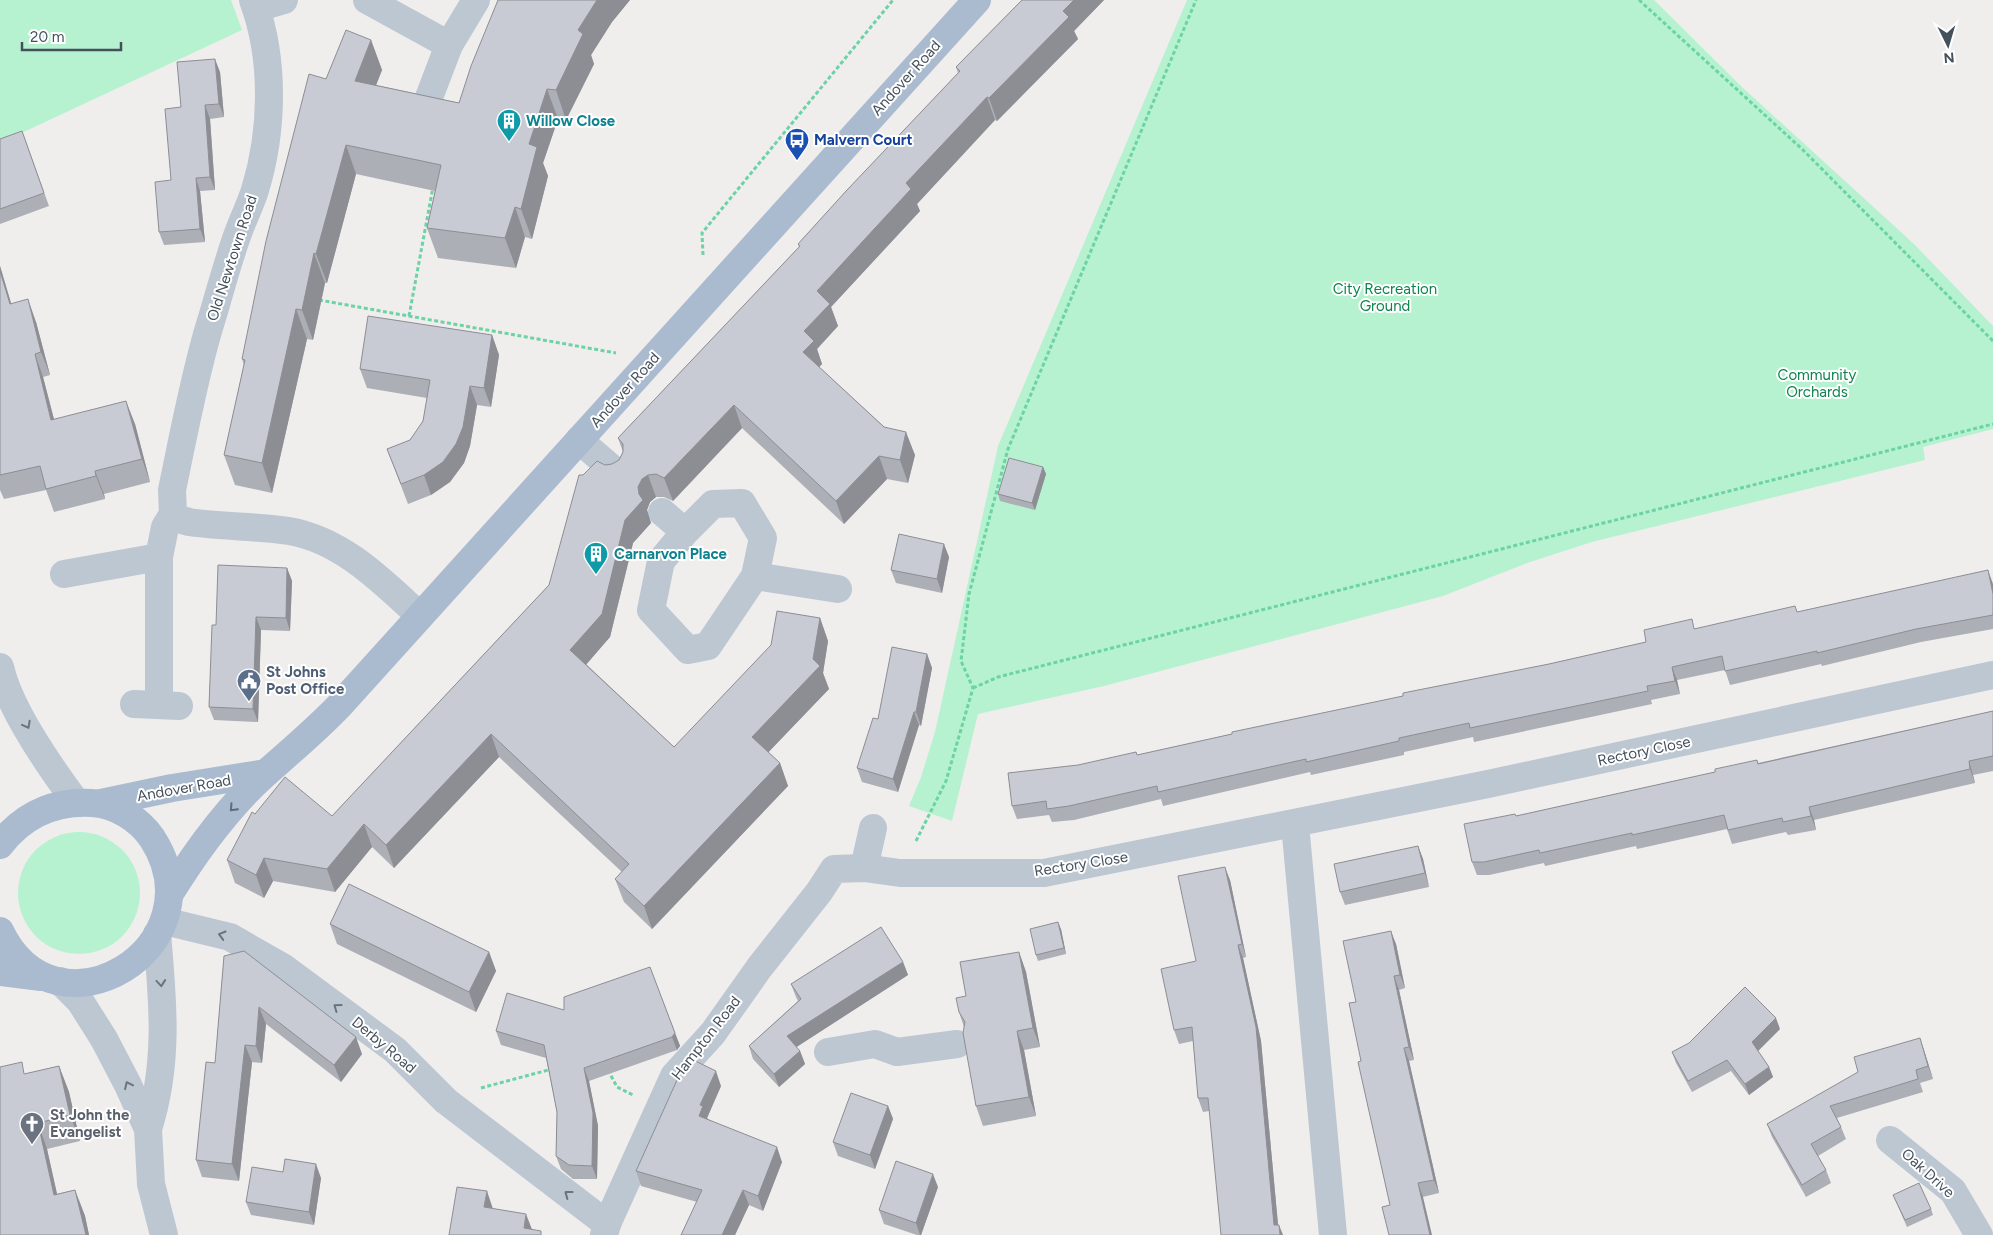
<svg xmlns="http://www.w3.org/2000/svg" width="1993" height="1235" font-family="Figtree,sans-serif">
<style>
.green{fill:#b6f2d0}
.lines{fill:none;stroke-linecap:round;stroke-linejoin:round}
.path{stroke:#6bd3a4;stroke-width:3;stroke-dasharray:4 2.5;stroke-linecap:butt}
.minor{stroke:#bcc7d1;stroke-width:28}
.major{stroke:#aabbcf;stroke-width:28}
.wall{fill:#acafb5}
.shaded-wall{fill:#8c8e94}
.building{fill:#c8cbd3;stroke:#8c8e94}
.oneway{stroke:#68747f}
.oneway2{stroke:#5e6b79}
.labels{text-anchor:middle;stroke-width:4;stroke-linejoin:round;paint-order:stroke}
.street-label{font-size:15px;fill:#44505c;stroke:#fff}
.culture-label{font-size:15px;font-weight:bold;fill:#0d838f;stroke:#fff;text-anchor:start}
.transit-label{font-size:15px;font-weight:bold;fill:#164399;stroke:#fff;text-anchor:start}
.park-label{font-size:15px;fill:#0e834d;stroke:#fff}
.service-label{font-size:15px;font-weight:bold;fill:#4e5e75;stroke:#fff;text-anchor:start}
.worship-label{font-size:15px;font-weight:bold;fill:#5b616d;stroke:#fff;text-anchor:start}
</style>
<rect width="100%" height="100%" fill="#f0eded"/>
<g class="green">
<polygon points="0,0 231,0 242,30 0,143"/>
<polygon points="1187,0 1654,0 1742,87 1914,244 1993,326 1993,429 1923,447 1925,460 1592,542 1527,563 1443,596 1104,686 978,714 952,821 909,806 921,777 935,732 998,446"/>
<circle cx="79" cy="893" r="61"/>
</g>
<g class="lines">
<g class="path">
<polyline points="1639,0 1802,149 1993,341"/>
<polyline points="703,255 702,233 893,0"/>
<polyline points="319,300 616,353"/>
<polyline points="409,316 433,187"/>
<polyline points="973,688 998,677 1993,424"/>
<polyline points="916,841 946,781 973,688 961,661 969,594 1008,449 1196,0"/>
<polyline points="608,1070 617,1087 633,1095"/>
<polyline points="481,1088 552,1069"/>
</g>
<g class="minor">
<polyline points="367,0 449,45 476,0"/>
<polyline points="256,8 284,0"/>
<polyline points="428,100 449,45"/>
<polyline points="579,440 616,472"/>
<polyline points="662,512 685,532 713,504 742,503 763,538 755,576 708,646 688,650 651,610 661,561 685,532"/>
<path d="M173,514L179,519L189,522C222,527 256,526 289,531C342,540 382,581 420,616"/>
<polyline points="64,574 159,557"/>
<polyline points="755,576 838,589"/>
<path d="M0,667C9,709 50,767 76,802"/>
<polyline points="134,704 179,706"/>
<path d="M159,705V557L165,527L173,514L172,490C183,437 193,383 208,331C218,299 226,267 237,236C242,221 250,206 255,190C273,131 275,59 253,0"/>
<polyline points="1295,824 1333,1235"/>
<polyline points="864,868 873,828"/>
<polyline points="164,921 230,937 284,968 395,1050 446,1101 607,1224"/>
<polyline points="60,981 80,1001 104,1039 128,1085 148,1129 151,1184 164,1235"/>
<polyline points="828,1052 875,1044 897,1052 957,1044"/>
<path d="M148,1129C169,1063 163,1002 157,934"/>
<polyline points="1890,1140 1953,1191 1979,1235"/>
<polyline points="604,1235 607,1224 674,1076 713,1033 759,968 819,892 834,869 864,868 900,873 1044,873 1488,784 1993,675"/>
</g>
<g class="major">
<polyline points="101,803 172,788 266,773"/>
<path d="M0,845C23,815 54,801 92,803C115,804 139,819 152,838C222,946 56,1048 0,931"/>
<path d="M169,895C196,851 227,808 266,773C291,751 316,730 339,706L977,0"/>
<polyline points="0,972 41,977"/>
</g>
</g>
<g class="wall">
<polygon points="498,0 630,0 612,22 591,55 594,64 566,120 558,119 543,163 548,176 532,239 525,237 516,268 438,258 427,228 435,191 356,174 327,283 325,283 313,340 307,339 272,493 235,485 224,455 244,365 242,359 326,79 371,40 382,70 376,85 459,103"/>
<polygon points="1022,0 1104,0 1074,31 1078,39 997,121 995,120 917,204 920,211 831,307 838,326 817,349 822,364 819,367 915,455 908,483 887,479 844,524 742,428 673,501 664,497 656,497 650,502 647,510 651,523 633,543 610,637 586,664 674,747 820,618 828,641 823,673 829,689 768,752 780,763 788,786 652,929 624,902 615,879 622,872 499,757 394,868 372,847 335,892 273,881 264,898 235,883 227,860 255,814 332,816 549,585 583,475 605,465 612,464 619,460 623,452 618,438 799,247 798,244 958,73 956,67"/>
<polygon points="220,72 224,117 210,119 215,190 200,191 205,242 164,245 159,232 171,180 181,107"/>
<polygon points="22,131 49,206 0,224 0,139"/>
<polygon points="0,266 11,303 36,322 50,375 43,377 54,419 135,424 150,482 104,494 105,499 54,512 46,490 4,499 0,490"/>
<polygon points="492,335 499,355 491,407 477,405 470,446 464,463 450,482 431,495 408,504 387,449 410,440 423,421 427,398 367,388 360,369"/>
<polygon points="1043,467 1046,474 1035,510 1000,501 998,494"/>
<polygon points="949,557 942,593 896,583 891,570"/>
<polygon points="287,568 292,581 290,631 261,630 258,722 214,720 209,707 216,625"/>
<polygon points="1993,584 1993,629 1921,642 1822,666 1821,664 1730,685 1725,670 1677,680 1680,694 1651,700 1652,704 1474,742 1473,737 1404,752 1404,755 1311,775 1310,772 1163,806 1161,799 1074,820 1052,822 1049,815 1017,819 1012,806 1078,765 1138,755 1232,734 1549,664 1646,642 1696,629 1797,612"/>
<polygon points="927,654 932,668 921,726 919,725 898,792 862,782 857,768 878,719"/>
<polygon points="1993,711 1993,771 1973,775 1975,783 1814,820 1816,830 1788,835 1786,832 1732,844 1727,829 1637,849 1636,846 1545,866 1544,863 1489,875 1477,875 1472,862 1516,816 1715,772 1757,760 1758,763"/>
<polygon points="1418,846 1423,859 1429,887 1345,905 1340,892"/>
<polygon points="1230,880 1246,957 1243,958 1261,1041 1278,1225 1283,1235 1209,1111 1203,1112 1198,1098 1193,1041 1179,1044 1174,1030 1196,961"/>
<polygon points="330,924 489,952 496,971 476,1012 337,944"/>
<polygon points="1061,929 1066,954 1038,961 1036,955"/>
<polygon points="1396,944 1405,988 1399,990 1414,1060 1409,1061 1439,1193 1390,1205 1361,1061 1356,1002"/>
<polygon points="1019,952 1026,972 1040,1047 1024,1050 1036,1116 983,1126 976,1106 964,1027 959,1012 966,996"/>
<polygon points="224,956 362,1054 341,1082 266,1024 262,1063 252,1062 239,1181 202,1177 196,1160 215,1063"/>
<polygon points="903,962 908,975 796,1047 800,1051 805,1064 779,1087 753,1059 749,1046 798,1001 796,997 791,984"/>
<polygon points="650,967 680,1046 677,1050 589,1081 598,1126 597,1179 573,1179 561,1169 556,1156 557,1112 546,1058 501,1045 496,1031 564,1010"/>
<polygon points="1780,1029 1758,1051 1769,1067 1773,1077 1749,1095 1731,1071 1692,1092 1676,1063 1672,1052"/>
<polygon points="1920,1038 1933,1079 1920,1083 1923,1092 1837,1118 1841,1127 1846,1139 1818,1156 1826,1170 1831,1183 1806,1197 1772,1137 1767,1124"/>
<polygon points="59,1066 69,1092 80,1141 47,1149 57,1194 75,1190 85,1216 89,1235 0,1235 26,1074"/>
<polygon points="721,1086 707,1118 708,1119 782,1162 763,1211 749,1205 735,1235 681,1235 697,1202 641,1186 636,1171"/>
<polygon points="888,1106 893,1119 875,1169 838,1156 833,1142"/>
<polygon points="321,1178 314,1225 251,1215 246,1202"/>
<polygon points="938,1187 921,1235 917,1235 884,1224 879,1210"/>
<polygon points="1893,1195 1931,1209 1933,1215 1907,1227"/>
</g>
<g class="shaded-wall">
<polygon points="597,0 630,0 612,22 591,55 594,64 566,120 556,90 578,30"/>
<polygon points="1074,0 1104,0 1074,31 1078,39 997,121 989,98 1063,11"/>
<polygon points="371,40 382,70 366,111 355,81"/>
<polygon points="215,59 220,72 224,117 219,104"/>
<polygon points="547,89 558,119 543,163 548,176 532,239 521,209 529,144"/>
<polygon points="987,97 995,120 917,204 920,211 831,307 838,326 817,349 822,364 812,375 803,352 804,331 817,291 906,183"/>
<polygon points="205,105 210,119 215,190 210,177"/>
<polygon points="346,145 356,174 327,283 316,254"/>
<polygon points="196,178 200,191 205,242 200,229"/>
<polygon points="515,207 525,237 516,268 505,238"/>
<polygon points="314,253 325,283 313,340 302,310"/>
<polygon points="0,266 18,327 10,304 0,271"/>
<polygon points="28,299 36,322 50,375 41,352"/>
<polygon points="296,309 307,339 272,493 262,463"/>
<polygon points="492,335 499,355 491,407 484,388"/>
<polygon points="35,354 43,377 60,443 51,420"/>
<polygon points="470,386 477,405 470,446 464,463 450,482 431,495 424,475"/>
<polygon points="126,401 135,424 150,482 142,459"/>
<polygon points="734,405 742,428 673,501 664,478"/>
<polygon points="906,432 915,455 908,483 900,460"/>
<polygon points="879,456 887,479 844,524 836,501"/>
<polygon points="1043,467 1046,474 1035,510 1032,503"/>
<polygon points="95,471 104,494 105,499 96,476"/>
<polygon points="648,475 656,497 650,502 647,510 651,523 633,543 610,637 579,673 570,650 625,520 639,494 638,487 642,479"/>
<polygon points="944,544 949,557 942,593 937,579"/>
<polygon points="287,568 292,581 290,631 286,618"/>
<polygon points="1988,570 1993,584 1993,594"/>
<polygon points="256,617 261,630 258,722 253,709"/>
<polygon points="820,618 828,641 823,673 829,689 761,760 752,737 813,659"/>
<polygon points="927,654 932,668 921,726 916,712"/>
<polygon points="1672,667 1677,680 1680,694 1675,681"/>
<polygon points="914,712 919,725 898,792 893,779"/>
<polygon points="491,734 499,757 394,868 386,845"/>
<polygon points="1969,761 1973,775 1975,783 1970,769"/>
<polygon points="780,763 788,786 652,929 644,906"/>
<polygon points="1809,807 1814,820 1816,830 1811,816"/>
<polygon points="364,824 372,847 335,892 327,869"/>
<polygon points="1418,846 1423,859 1429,887 1425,873"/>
<polygon points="264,858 273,881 264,898 256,875"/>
<polygon points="1225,867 1230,880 1246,957 1242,944"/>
<polygon points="1058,922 1061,929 1066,954 1064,948"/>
<polygon points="1391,931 1396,944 1405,988 1400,975"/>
<polygon points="1238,945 1243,958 1261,1041 1279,1235 1274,1225"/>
<polygon points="489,952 496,971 476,1012 469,992"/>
<polygon points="1019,952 1026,972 1040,1047 1033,1028"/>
<polygon points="903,962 908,975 792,1050 787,1036"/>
<polygon points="1394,976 1399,990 1414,1060 1409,1047"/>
<polygon points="259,1007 266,1024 262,1063 256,1046"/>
<polygon points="1776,1018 1780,1029 1756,1053 1752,1042"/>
<polygon points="1017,1031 1024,1050 1036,1116 1029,1097"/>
<polygon points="675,1033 680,1046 677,1050 672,1037"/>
<polygon points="356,1037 362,1054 341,1082 334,1065"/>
<polygon points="1920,1038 1924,1050 1933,1079 1928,1066"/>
<polygon points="245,1045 252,1062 239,1181 232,1164"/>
<polygon points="1404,1048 1409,1061 1439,1193 1434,1180"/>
<polygon points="800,1051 805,1064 779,1087 774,1074"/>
<polygon points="59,1066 69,1092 80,1141 70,1115"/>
<polygon points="1769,1067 1773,1077 1749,1095 1745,1084"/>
<polygon points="584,1068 589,1081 598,1126 597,1179 592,1166"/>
<polygon points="716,1071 721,1086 707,1118 709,1122 699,1116 700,1105"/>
<polygon points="888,1106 893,1119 875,1169 870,1155"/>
<polygon points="38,1123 47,1149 63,1221 54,1195"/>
<polygon points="777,1147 782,1162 763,1211 758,1196"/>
<polygon points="316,1164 321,1178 314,1225 309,1212"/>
<polygon points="933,1174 938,1187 921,1235 920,1235 916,1223"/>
<polygon points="1418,1183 1423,1197 1432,1235 1430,1235"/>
<polygon points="75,1190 85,1216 89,1235 86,1235"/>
<polygon points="743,1190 749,1205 735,1235 722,1235"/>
<polygon points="487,1191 493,1209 484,1207"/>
<polygon points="526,1214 533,1232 524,1228"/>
<polygon points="1279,1225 1283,1235 1280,1235"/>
</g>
<g class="building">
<polygon points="498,0 597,0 578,30 583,34 556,90 547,89 529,144 537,147 521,209 515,207 505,238 427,228 441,165 346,145 316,254 314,253 302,310 296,309 262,463 224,455 245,360 242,359 266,241 309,74 326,79 346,30 371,40 355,81 459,103 471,66"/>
<polygon points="1022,0 1074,0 1063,11 1069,17 989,98 987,97 906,183 911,189 817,291 830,304 804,331 814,341 803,352 884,427 906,432 900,460 879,456 836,501 734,405 664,478 656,474 648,475 642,479 638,487 639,494 643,500 625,520 602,614 570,650 674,747 771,645 777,611 820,618 813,659 820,666 752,737 780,763 644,906 615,879 629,864 491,734 386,845 364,824 327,869 264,858 256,875 227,860 252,812 255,814 285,777 332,816 549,585 579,475 583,475 597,461 605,465 612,464 619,460 623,452 623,444 618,438 800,246 798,244 847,190 960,71 956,67"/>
<polygon points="215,59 219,104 205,105 210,177 196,178 200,229 159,232 155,182 171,180 165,109 181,107 177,62"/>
<polygon points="22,131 44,193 0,209 0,139"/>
<polygon points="0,271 10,304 28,299 41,352 35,354 51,420 126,401 142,459 95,471 96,476 46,489 40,466 0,475"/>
<polygon points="368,316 492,335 484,388 470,386 463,427 456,444 443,462 424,475 401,484 387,449 410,440 423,421 430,380 360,369"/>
<polygon points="1009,458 1043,467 1032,503 998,494"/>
<polygon points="899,534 944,544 937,579 891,570"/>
<polygon points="218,565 287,568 286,618 256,617 253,709 209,707 212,625 216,625"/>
<polygon points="1988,570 1993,594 1993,615 1916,629 1817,653 1817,651 1725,671 1722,656 1672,667 1675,681 1647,686 1648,691 1470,728 1469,723 1399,738 1399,741 1306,762 1306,759 1158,792 1157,786 1069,806 1047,809 1046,801 1012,806 1008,773 1078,765 1136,752 1137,755 1232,734 1232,732 1403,696 1403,693 1549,664 1646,642 1644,630 1692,619 1694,629 1795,606 1797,612"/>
<polygon points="892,647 927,654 916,712 914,712 893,779 857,768 873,718 878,719"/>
<polygon points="1993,711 1993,756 1969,761 1970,769 1809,807 1811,816 1783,822 1782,818 1728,830 1724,815 1632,835 1632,833 1540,853 1539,850 1484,862 1472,862 1464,824 1515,814 1516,816 1715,772 1715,769 1757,760 1758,764"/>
<polygon points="1418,846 1425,873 1340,892 1334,864"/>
<polygon points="1225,867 1242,944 1238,945 1256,1027 1274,1225 1279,1225 1280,1235 1221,1235 1208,1098 1198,1098 1192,1027 1174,1030 1161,969 1196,961 1178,876"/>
<polygon points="349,884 489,952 469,992 330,924"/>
<polygon points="1058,922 1064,948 1036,955 1030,929"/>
<polygon points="881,927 903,962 787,1036 800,1051 774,1074 749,1046 801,999 791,984"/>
<polygon points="1391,931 1400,975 1394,976 1409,1047 1404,1048 1434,1180 1418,1183 1430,1235 1389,1235 1382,1207 1390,1205 1358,1062 1361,1061 1349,1003 1356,1002 1343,941"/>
<polygon points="244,951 356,1037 334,1065 259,1007 256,1046 245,1045 232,1164 196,1160 206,1062 215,1063 224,956"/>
<polygon points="1019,952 1033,1028 1017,1031 1029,1097 976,1106 963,1033 965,1022 959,1012 956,998 966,996 960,962"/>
<polygon points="650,967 675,1033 672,1037 584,1068 593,1113 592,1166 569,1165 556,1156 557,1112 544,1045 496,1031 507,993 564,1010 564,997"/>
<polygon points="1745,987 1776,1018 1752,1042 1769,1067 1745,1084 1727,1060 1688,1081 1672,1052 1689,1043"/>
<polygon points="1920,1038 1928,1066 1916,1070 1918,1079 1830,1106 1841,1127 1811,1144 1826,1170 1802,1185 1767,1124 1858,1072 1854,1057"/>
<polygon points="691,1059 716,1071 700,1105 703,1106 699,1116 777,1147 758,1196 743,1190 722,1235 681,1235 702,1190 636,1171 682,1069"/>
<polygon points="22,1062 24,1074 59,1066 70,1115 38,1123 54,1195 75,1190 86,1235 0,1235 0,1067"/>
<polygon points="851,1093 888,1106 870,1155 833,1142"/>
<polygon points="285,1159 316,1164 309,1212 246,1202 252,1167 283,1172"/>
<polygon points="896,1161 933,1174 916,1223 879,1210"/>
<polygon points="1919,1183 1931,1209 1905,1220 1893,1195"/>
<polygon points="457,1187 487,1191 484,1207 526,1214 524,1228 541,1231 541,1235 449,1235"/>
</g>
<defs><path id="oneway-chevron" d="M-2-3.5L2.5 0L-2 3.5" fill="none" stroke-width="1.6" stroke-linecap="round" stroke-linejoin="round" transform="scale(1.25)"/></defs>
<g class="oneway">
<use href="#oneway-chevron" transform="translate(27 725) rotate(62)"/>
<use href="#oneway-chevron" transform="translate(222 935) rotate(-164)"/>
<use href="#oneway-chevron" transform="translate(161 983) rotate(85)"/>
<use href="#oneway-chevron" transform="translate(337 1007) rotate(-144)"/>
<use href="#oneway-chevron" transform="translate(128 1085) rotate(-115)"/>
<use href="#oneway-chevron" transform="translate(568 1194) rotate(-143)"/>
</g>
<use class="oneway2" href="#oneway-chevron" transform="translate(233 808) rotate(133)"/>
<defs>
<symbol id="building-pin" viewBox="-11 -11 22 30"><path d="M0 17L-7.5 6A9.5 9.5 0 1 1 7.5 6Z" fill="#0f9aa8" stroke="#fff"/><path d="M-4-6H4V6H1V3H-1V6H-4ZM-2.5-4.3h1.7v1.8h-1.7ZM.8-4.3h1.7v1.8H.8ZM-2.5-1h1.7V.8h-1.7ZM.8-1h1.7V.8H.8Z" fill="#fff"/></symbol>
<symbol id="bus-pin" viewBox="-11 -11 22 30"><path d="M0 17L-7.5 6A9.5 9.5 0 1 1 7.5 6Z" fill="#1a4fb4" stroke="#fff"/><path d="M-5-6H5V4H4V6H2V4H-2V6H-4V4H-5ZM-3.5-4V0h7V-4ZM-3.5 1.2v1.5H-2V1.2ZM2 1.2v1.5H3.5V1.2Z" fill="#fff"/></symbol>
<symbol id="civic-pin" viewBox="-11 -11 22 30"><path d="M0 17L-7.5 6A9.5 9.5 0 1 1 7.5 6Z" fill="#5c6f8a" stroke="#fff"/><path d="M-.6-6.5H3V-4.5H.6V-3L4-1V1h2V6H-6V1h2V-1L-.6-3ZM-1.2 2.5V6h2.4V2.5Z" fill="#fff"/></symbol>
<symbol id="church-pin" viewBox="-11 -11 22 30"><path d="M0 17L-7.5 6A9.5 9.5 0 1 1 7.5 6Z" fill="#6b7280" stroke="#fff"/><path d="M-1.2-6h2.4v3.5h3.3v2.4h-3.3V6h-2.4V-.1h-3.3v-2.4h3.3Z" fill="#fff"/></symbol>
</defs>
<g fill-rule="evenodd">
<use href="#building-pin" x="495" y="107" width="28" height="38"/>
<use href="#bus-pin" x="783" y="126" width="28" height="38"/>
<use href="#building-pin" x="582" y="540" width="28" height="38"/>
<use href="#civic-pin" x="235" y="667" width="28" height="38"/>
<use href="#church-pin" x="18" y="1110" width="28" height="38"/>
</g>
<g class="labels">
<g class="street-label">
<text transform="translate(906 78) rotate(-48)" y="5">Andover Road</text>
<text transform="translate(232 258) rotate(-72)" y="5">Old Newtown Road</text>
<text transform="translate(625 390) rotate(-48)" y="5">Andover Road</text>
<text transform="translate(1644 751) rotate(-12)" y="5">Rectory Close</text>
<text transform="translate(184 788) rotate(-10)" y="5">Andover Road</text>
<text transform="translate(1081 864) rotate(-9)" y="5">Rectory Close</text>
<text transform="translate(706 1038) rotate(-52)" y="5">Hampton Road</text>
<text transform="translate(384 1045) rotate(40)" y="5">Derby Road</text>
<text transform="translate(1928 1173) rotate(42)" y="5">Oak Drive</text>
</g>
<g class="culture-label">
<text x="526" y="126">Willow Close</text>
<text x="614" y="559">Carnarvon Place</text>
</g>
<g class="transit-label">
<text x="814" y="145">Malvern Court</text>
</g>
<g class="park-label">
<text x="1385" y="294">City Recreation<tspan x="1385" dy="17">Ground</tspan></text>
<text x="1817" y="380">Community<tspan x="1817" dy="17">Orchards</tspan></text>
</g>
<g class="service-label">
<text x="266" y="677">St Johns<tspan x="266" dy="17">Post Office</tspan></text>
</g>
<g class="worship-label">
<text x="50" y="1120">St John the<tspan x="50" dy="17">Evangelist</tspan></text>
</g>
</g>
<g transform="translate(1948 45) rotate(175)" stroke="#ffffff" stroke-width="4" paint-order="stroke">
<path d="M0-4L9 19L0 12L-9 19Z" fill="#44505c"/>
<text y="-8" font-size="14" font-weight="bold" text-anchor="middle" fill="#44505c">N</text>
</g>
<path d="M22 42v8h99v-8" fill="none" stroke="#44505c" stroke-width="2.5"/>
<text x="30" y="42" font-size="15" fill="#44505c" stroke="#ffffff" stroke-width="4" paint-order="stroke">20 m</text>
</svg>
